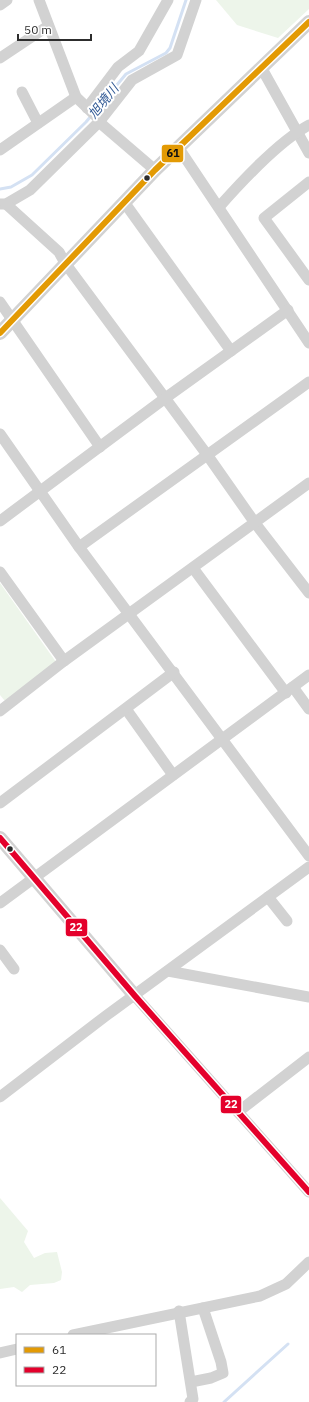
<svg xmlns="http://www.w3.org/2000/svg" width="309" height="1402" font-family="'IBM Plex Sans','Noto Sans JP',sans-serif">
<style>
.green{fill:#edf5ea}
.lines{fill:none;stroke-linecap:round;stroke-linejoin:round}
.stream{stroke:#d4e1f3;stroke-width:3}
.minor{stroke:#d2d2d2;stroke-width:11}
.tertiary{stroke:#d2d2d2;stroke-width:14}
.bus-1-casing{stroke:#fff;stroke-width:9}
.bus-2-casing{stroke:#fff;stroke-width:9}
.bus-1{stroke:#e39a04;stroke-width:6}
.bus-2{stroke:#e4002b;stroke-width:6}
.bus-dot{fill:#2d2d2d;stroke:#fff;stroke-width:1.5}
.labels{text-anchor:middle;stroke-width:4;stroke-linejoin:round;paint-order:stroke}
.water-label{font-size:13px;font-style:italic;fill:#335b96;stroke:#fff}
.line-badge{stroke:#fff;stroke-width:1.5}
.badge-label{font-size:11px;text-anchor:middle;font-weight:bold;fill:#fff}
.pale-badge-label{font-size:11px;text-anchor:middle;font-weight:bold;fill:#111}
</style>
<rect width="100%" height="100%" fill="#fff"/>
<g class="green">
<polygon points="216,0 309,0 309,9 278,38 237,25"/>
<polygon points="0,583 56,662 5,701 0,695"/>
<polygon points="0,1198 28,1231 24,1242 34,1258 45,1253 57,1252 62,1272 61,1280 54,1283 30,1285 22,1292 14,1287 0,1289"/>
</g>
<g class="lines">
<g class="stream">
<polyline points="0,189 11,187 32,175 86,122 126,74 166,53 170,48 186,0"/>
<polyline points="224,1402 288,1344"/>
</g>
<g class="minor">
<polyline points="39,0 76,97 100,120"/>
<polyline points="0,5 7,0"/>
<polyline points="0,58 48,26"/>
<polyline points="261,67 309,153"/>
<polyline points="22,92 38,123"/>
<polyline points="87,108 118,67 139,51 168,0"/>
<polyline points="99,122 155,170"/>
<polyline points="178,147 309,343"/>
<polyline points="0,150 76,97"/>
<polyline points="309,182 264,218 309,280"/>
<polyline points="124,202 231,351"/>
<polyline points="0,204 6,204 30,190 99,122 132,80 177,55 196,0"/>
<polyline points="6,204 59,252 65,263 208,456 255,523 309,593"/>
<path d="M219,207C242,181 279,141 309,125"/>
<polyline points="0,302 100,447"/>
<polyline points="0,434 79,547 309,856"/>
<polyline points="0,521 164,399 288,310"/>
<polyline points="79,547 309,382"/>
<polyline points="193,568 286,693"/>
<polyline points="0,572 64,661"/>
<polyline points="293,687 309,709"/>
<polyline points="126,709 173,775"/>
<polyline points="0,711 64,661 309,483"/>
<polyline points="0,803 174,672"/>
<polyline points="268,897 287,921"/>
<polyline points="0,903 309,675"/>
<polyline points="0,950 14,969"/>
<polyline points="168,971 309,997"/>
<polyline points="135,996 309,1192"/>
<polyline points="0,1097 107,1015 309,867"/>
<polyline points="238,1112 309,1057"/>
<polyline points="179,1311 193,1399 190,1402"/>
<polyline points="73,1335 260,1296 286,1284 309,1262"/>
<polyline points="0,1353 17,1349"/>
<polyline points="191,1382 211,1378 223,1373 221,1362 203,1308"/>
</g>
<g class="tertiary">
<polyline points="0,333 155,170 309,22"/>
<polyline points="0,838 135,996"/>
</g>
<defs>
<polyline id="bus-1" points="0,333 155,170 309,22"/>
<polyline id="bus-2" points="0,838 135,996 309,1192"/>
</defs>
<use href="#bus-1" class="bus-1-casing"/>
<use href="#bus-2" class="bus-2-casing"/>
<use href="#bus-1" class="bus-1"/>
<use href="#bus-2" class="bus-2"/>
</g>
<g class="bus-dot">
<circle cx="147" cy="178" r="3.5"/>
<circle cx="10" cy="849" r="3.5"/>
</g>
<g class="labels">
<g class="water-label">
<text transform="translate(103 101) rotate(-51)" y="5">旭境川</text>
</g>
</g>
<g class="line-badge">
<rect x="161" y="144" width="23" height="19" rx="4" fill="#e39a04"/>
<rect x="65" y="918" width="23" height="19" rx="4" fill="#e4002b"/>
<rect x="220" y="1095" width="22" height="19" rx="4" fill="#e4002b"/>
</g>
<g class="badge-label">
<text x="76" y="931">22</text>
<text x="231" y="1108">22</text>
</g>
<g class="pale-badge-label">
<text x="173" y="157">61</text>
</g>
<rect x="16" y="1334" width="140" height="52" fill="#ffffff" stroke="#ababab"/>
<rect x="24" y="1347" width="20" height="6" fill="#e39a04" stroke="#ababab"/>
<text x="52" y="1354" font-size="12" fill="#2d2d2d">61</text>
<rect x="24" y="1367" width="20" height="6" fill="#e4002b" stroke="#ababab"/>
<text x="52" y="1374" font-size="12" fill="#2d2d2d">22</text>
<path d="M18 34v6h73v-6" fill="none" stroke="#2d2d2d" stroke-width="2"/>
<text x="24" y="34" font-size="12" fill="#2d2d2d" stroke="#ffffff" stroke-width="3" paint-order="stroke">50 m</text>
</svg>
